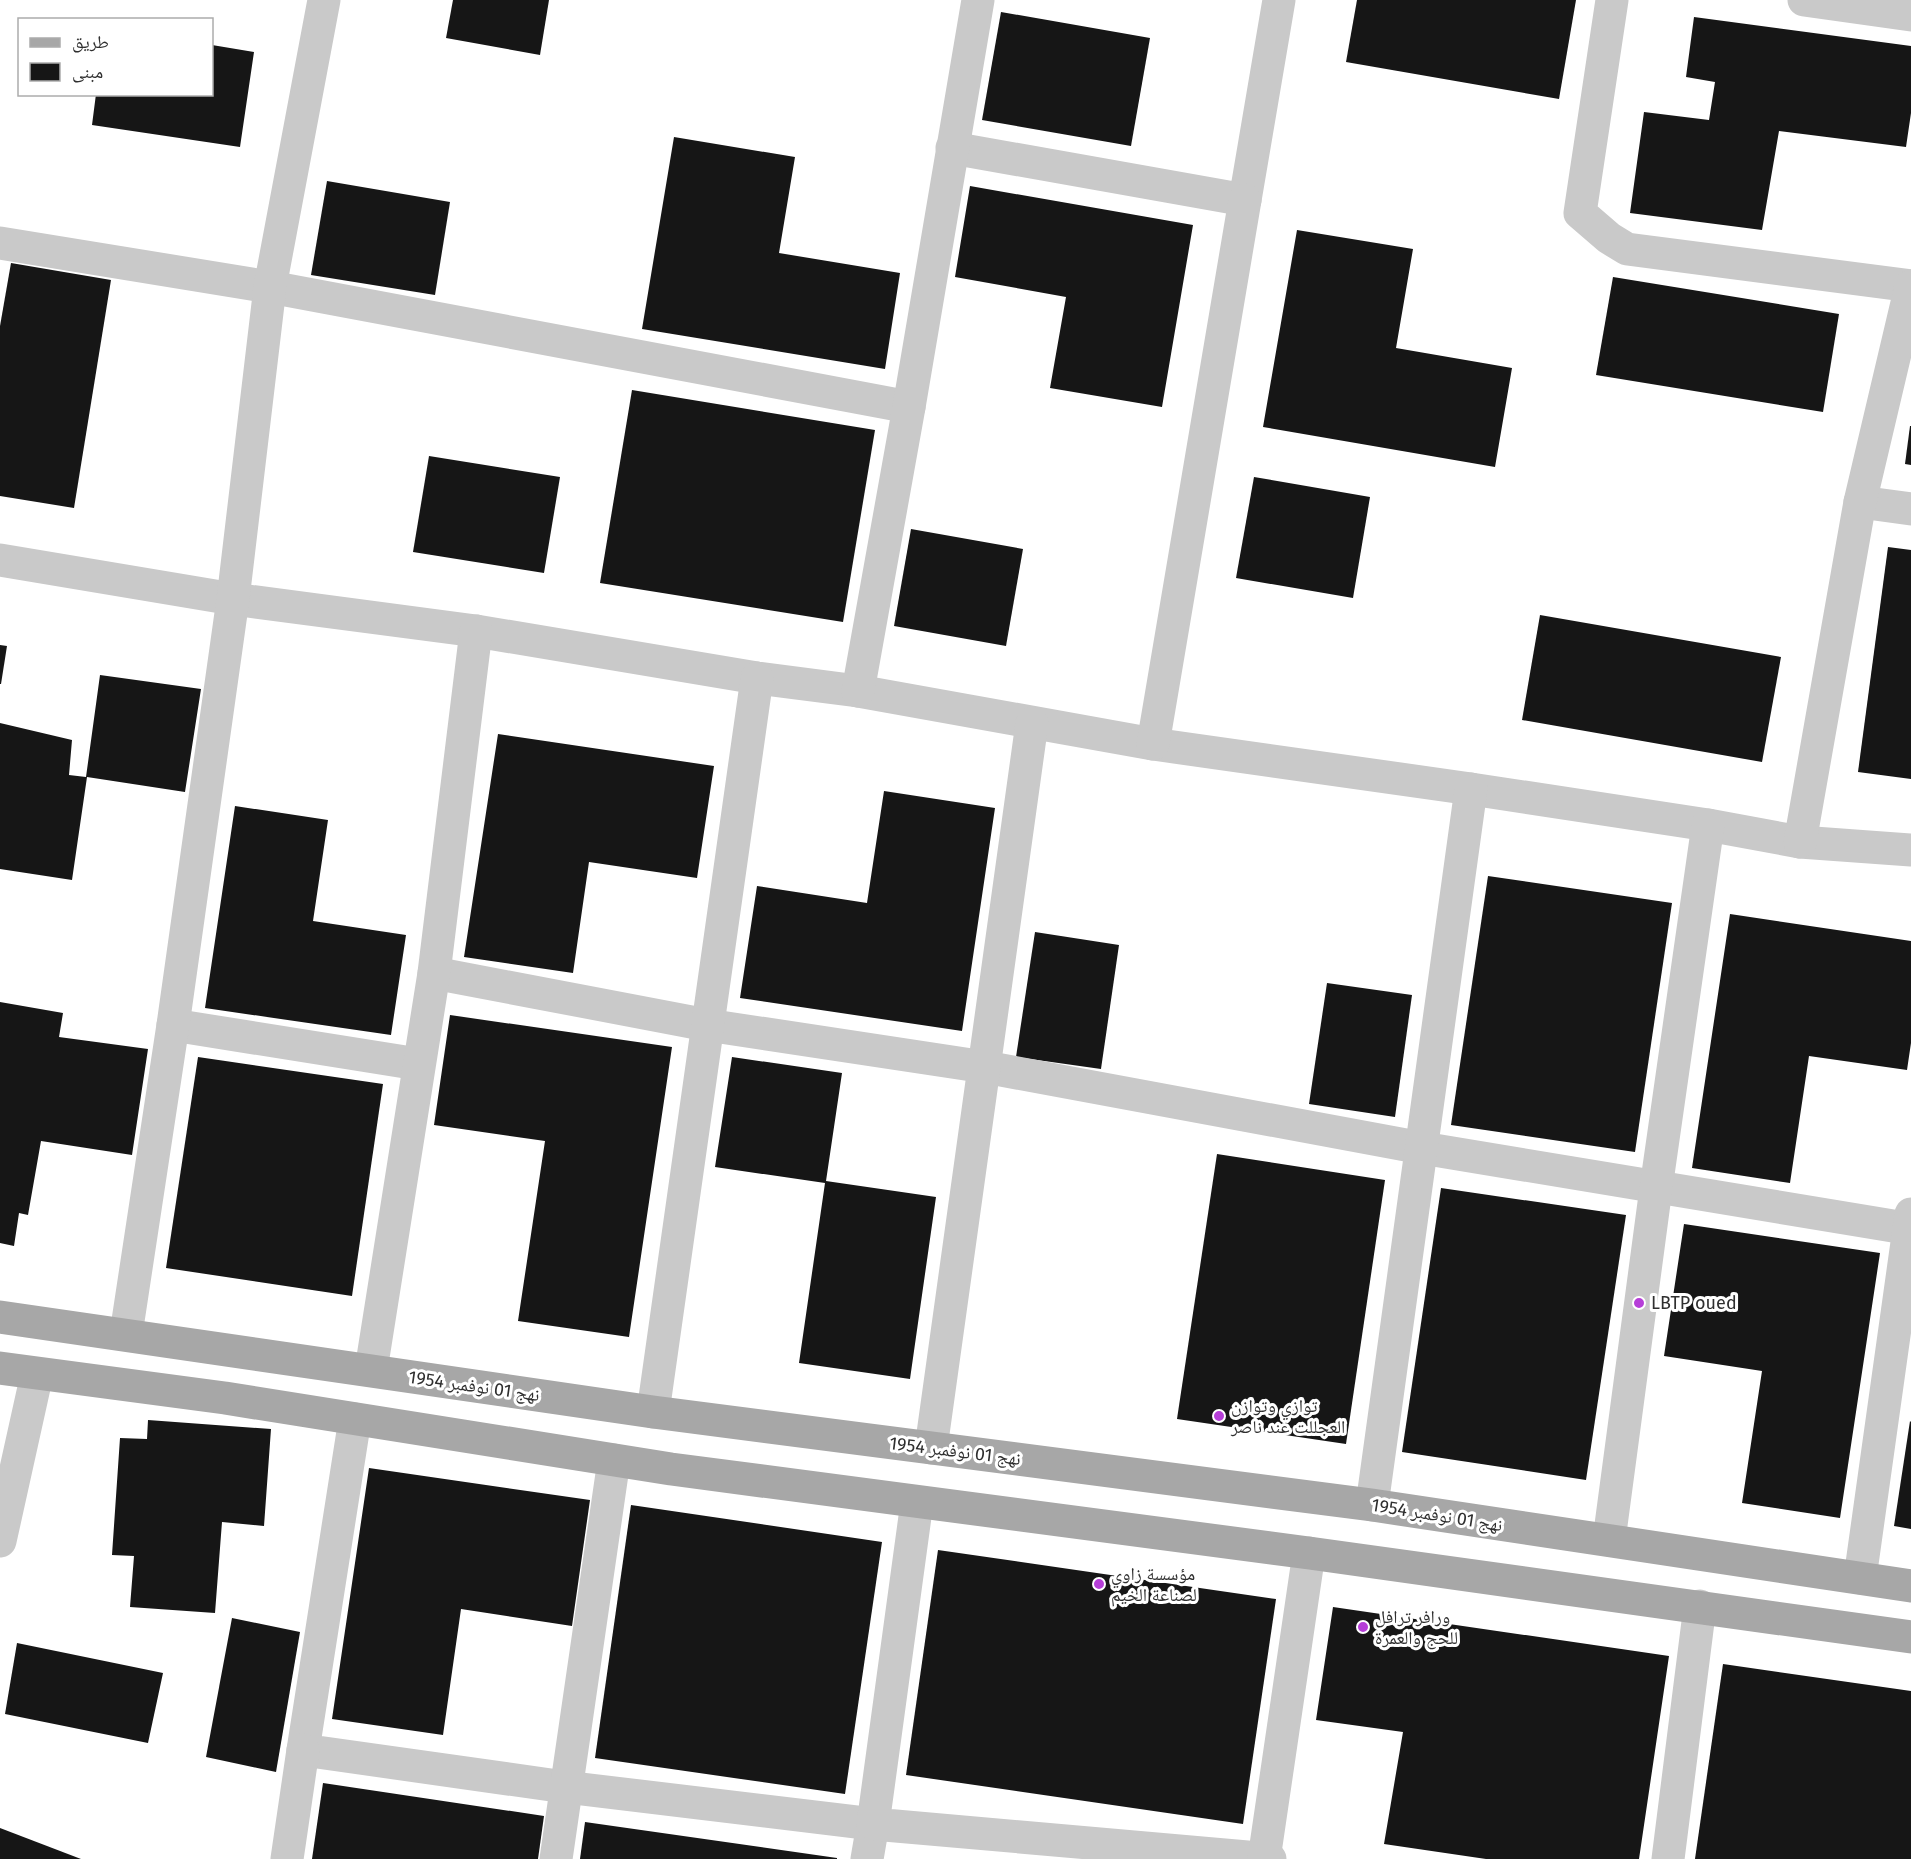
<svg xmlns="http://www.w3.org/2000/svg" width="1911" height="1859" font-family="'Fira Sans','Noto Naskh Arabic',sans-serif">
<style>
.building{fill:#161616}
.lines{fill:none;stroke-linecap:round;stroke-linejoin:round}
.minor{stroke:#c9c9c9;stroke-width:33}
.major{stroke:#a7a7a7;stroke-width:33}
.poi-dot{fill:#b63ed8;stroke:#fff;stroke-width:2}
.labels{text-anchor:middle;stroke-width:6;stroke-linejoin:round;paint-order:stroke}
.poi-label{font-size:18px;fill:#2f2f2f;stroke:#fff;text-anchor:start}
.street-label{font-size:18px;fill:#2f2f2f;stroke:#fff}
</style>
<rect width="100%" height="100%" fill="#fff"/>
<g class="building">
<polygon points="453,0 549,0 540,55 446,38"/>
<polygon points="1357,0 1576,0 1559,99 1346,62"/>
<polygon points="1001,12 1150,38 1131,146 982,120"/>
<polygon points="1694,17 1911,46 1911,113 1906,147 1779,131 1762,230 1630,213 1644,112 1709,120 1715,82 1686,77"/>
<polygon points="212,45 254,52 240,147 92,125 96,94 212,94"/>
<polygon points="674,137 795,157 779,253 900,273 885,369 642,329"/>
<polygon points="327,181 450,202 435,295 311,275"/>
<polygon points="970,186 1193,225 1162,407 1050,388 1066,297 955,277"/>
<polygon points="1297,230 1413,249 1396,348 1512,368 1495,467 1263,427"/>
<polygon points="11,263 111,280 74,508 0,496 0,326"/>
<polygon points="1613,277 1839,314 1823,412 1596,375"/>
<polygon points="632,390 875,430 843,622 600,583"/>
<polygon points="1910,426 1911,426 1911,465 1905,464"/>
<polygon points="429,456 560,477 544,573 413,552"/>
<polygon points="1254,477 1370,497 1353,598 1236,578"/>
<polygon points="911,529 1023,549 1006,646 894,626"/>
<polygon points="1888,547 1911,550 1911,779 1858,772"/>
<polygon points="1540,615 1781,657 1762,762 1522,720"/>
<polygon points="0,645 7,646 1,684 0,684"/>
<polygon points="100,675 201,689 185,792 87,777 72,880 0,869 0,723 72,740 69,775 86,777"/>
<polygon points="498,734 714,766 697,878 589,862 573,973 464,957"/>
<polygon points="884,791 995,808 962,1031 740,998 757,886 867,903"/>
<polygon points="235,806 328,820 313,921 406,935 391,1035 205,1008"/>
<polygon points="1488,876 1672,903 1635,1152 1451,1125"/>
<polygon points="1730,914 1911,941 1911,1043 1907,1070 1809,1056 1790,1183 1692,1168"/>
<polygon points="1035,932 1119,945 1101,1069 1016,1057"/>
<polygon points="1327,983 1412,995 1395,1117 1309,1104"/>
<polygon points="0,1002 63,1013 59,1037 148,1049 132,1155 41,1141 28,1215 19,1213 14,1246 0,1243"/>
<polygon points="450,1015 672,1047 629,1337 518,1321 545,1141 434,1125"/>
<polygon points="198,1057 383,1084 352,1296 166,1268"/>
<polygon points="732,1057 842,1073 826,1181 936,1197 910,1379 799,1363 825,1183 715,1167"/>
<polygon points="1217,1154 1385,1180 1346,1444 1177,1419"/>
<polygon points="1441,1188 1626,1215 1586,1480 1402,1452"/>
<polygon points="1684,1224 1880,1253 1840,1518 1742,1503 1762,1371 1664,1356"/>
<polygon points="148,1420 271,1429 264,1526 222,1522 215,1613 130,1607 134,1556 112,1555 120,1438 147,1439"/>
<polygon points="1910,1421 1911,1422 1911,1529 1894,1526"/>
<polygon points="369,1468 590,1500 572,1626 461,1609 443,1735 332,1719"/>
<polygon points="631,1505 882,1542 845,1794 595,1758"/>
<polygon points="938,1550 1276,1599 1243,1824 906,1775"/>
<polygon points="1333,1607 1669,1656 1639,1859 1486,1859 1384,1844 1403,1732 1316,1720"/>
<polygon points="232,1618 300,1632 276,1772 206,1757"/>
<polygon points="17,1643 163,1673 148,1743 5,1714"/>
<polygon points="1723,1664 1911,1691 1911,1859 1695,1859"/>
<polygon points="323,1783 544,1816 538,1859 312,1859"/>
<polygon points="585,1822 837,1858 837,1859 580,1859"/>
<polygon points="0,1828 81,1859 0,1859"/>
</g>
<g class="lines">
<g class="minor">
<polyline points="1612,0 1580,213 1609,238 1627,249 1911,286"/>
<polyline points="1804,0 1911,15"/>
<polyline points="952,148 1245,200 1279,0"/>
<polyline points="0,243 270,287 909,407"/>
<polyline points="1860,502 1911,509"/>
<polyline points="0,560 233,599 476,631 757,678 858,691 1153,744 1471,789 1708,825 1800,842 1911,850"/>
<polyline points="858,691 909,407 978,0"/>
<polyline points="1153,744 1245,200"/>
<polyline points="1800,842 1860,502 1911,286"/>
<polyline points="434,973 707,1025 985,1067 1422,1148 1911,1229"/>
<polyline points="173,1025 418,1064"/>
<polyline points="126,1334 173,1025 233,599 270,287 324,0"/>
<polyline points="371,1370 434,973 476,631"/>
<polyline points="653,1412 757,678"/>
<polyline points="355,1419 303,1750 565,1787 873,1824 867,1859"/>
<polyline points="931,1448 1032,723"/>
<polyline points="917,1502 873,1824 1270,1859"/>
<polyline points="1372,1505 1471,789"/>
<polyline points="1609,1540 1656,1188 1708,825"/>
<polyline points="0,1541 37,1374"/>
<polyline points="1860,1578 1911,1214"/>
<polyline points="287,1859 303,1750"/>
<polyline points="556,1859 614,1460"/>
<polyline points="1264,1859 1309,1553"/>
<polyline points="1668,1859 1700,1606"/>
</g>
<g class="major">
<polyline points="0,1317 653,1412 1372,1505 1911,1586"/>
<polyline points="0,1368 225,1398 671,1469 1309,1553 1911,1637"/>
</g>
</g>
<g class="poi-dot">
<circle cx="1639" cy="1303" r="6"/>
<circle cx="1219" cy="1416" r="6"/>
<circle cx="1099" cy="1584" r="6"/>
<circle cx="1363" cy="1627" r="6"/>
</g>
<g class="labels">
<g class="poi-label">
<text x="1651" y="1309">LBTP oued</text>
<text x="1231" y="1412">توازي وتوازن<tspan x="1231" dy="21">العجللت عند ناصر</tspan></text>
<text x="1111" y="1580">مؤسسة زاوي<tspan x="1111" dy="21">لصناعة الخيم</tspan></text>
<text x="1375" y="1623">ورافر ترافل<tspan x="1375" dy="21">للحج والعمرة</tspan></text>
</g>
<g class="street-label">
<text transform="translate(474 1386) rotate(8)" y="6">نهج 01 نوفمبر 1954</text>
<text transform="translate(955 1451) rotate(7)" y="6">نهج 01 نوفمبر 1954</text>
<text transform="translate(1437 1515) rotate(9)" y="6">نهج 01 نوفمبر 1954</text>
</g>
</g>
<rect x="18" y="18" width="195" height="78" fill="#ffffff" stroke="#acacac" stroke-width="1.5"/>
<rect x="30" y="38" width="30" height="9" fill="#a7a7a7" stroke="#acacac" stroke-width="1.5"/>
<text x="72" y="48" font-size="18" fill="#2f2f2f">طريق</text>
<rect x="30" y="63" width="30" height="18" fill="#161616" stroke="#acacac" stroke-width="1.5"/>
<text x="72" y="78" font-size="18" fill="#2f2f2f">مبنى</text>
</svg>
